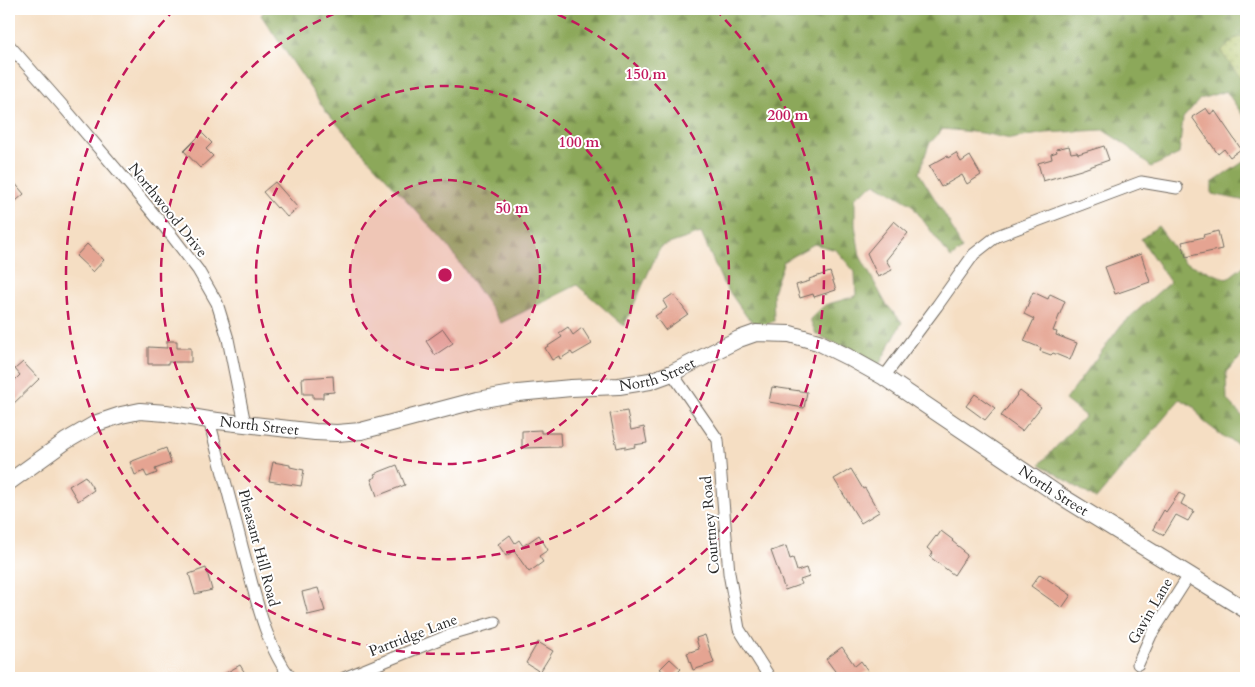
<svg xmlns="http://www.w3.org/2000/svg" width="1255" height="687" font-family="Cardo,serif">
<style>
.forest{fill:url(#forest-firs);stroke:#5c6a42}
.park{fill:url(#park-dots);stroke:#6e7648}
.building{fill:#e5a492}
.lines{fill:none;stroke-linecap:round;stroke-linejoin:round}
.street-casing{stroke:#726a60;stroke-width:13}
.secondary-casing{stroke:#726a60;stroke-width:18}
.street{stroke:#fff;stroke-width:11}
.secondary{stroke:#fff;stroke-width:16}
.ring{fill:none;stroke:#c2185b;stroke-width:2.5;stroke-dasharray:9 6}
.labels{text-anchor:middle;stroke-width:4;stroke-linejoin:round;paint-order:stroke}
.street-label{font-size:15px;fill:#2b2b2b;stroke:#fff}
.centre{fill:#c2185b;stroke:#fff;stroke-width:2.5}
.ring-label{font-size:15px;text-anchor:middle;font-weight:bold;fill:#c2185b;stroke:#fff;stroke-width:4;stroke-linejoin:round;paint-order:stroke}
</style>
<defs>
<pattern id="forest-firs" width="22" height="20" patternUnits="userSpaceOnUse" patternTransform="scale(1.25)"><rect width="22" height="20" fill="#8ca85a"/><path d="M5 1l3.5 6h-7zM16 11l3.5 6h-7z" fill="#73894b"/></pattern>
<pattern id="park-dots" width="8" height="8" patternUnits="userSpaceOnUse" patternTransform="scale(1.25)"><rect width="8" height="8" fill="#b0c265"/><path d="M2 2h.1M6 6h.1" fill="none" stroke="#8f9e53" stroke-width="1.8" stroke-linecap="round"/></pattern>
</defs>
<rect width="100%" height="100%" fill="#fff"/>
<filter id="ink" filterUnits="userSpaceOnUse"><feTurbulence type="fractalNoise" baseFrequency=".02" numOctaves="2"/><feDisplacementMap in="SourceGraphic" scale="10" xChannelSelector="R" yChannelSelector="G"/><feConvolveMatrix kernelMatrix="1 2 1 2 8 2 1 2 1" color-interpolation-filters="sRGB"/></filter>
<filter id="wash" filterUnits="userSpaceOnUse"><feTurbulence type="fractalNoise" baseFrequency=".0096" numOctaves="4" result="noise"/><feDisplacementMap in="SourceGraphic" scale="20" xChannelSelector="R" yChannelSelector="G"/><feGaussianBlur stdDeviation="1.12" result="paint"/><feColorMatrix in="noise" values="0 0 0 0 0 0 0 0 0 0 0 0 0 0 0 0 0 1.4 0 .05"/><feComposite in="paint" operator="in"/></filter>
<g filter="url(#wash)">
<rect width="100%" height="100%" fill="#f5dec3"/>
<g class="forest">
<polygon points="266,9 1246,9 1246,120 1226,91 1200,99 1183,118 1179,154 1151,167 1129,147 1103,130 1045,133 1011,139 982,133 943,129 929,144 919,173 949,222 962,249 951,258 911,204 875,183 855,197 855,225 860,256 886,304 902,322 879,365 816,334 810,319 825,305 856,296 855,272 836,250 814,244 784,261 773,292 774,321 760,327 747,317 723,283 701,233 660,247 624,326 577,285 501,323 448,246 327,113 261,15"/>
<polygon points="1246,160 1246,201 1212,194 1212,183"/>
<polygon points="1158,226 1184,262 1227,279 1246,264 1246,352 1226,372 1227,400 1246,420 1246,454 1243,447 1224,437 1203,421 1194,407 1180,399 1096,499 1040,464 1085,416 1065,400 1122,324 1170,282 1141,239"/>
</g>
<polygon class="park" points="1246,35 1246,85 1221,52 1234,39"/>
<g id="blocks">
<g class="building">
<polygon points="1206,108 1210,114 1215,111 1241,149 1230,157 1224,149 1218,154 1192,117"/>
<polygon points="202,133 212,143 206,149 213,156 200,168 184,151"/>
<polygon points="1069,146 1071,153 1077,152 1078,154 1104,146 1109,160 1081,170 1043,181 1038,163 1052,159 1051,154 1057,152 1056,149"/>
<polygon points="956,153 961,162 970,156 981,175 967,184 962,175 941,187 929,166 947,156 948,158"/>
<polygon points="9,176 24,194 9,207"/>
<polygon points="275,182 298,208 287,217 278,207 277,208 263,192"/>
<polygon points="894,221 908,233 886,260 892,270 878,277 867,253"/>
<polygon points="1218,231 1222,249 1186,257 1182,242 1204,237 1203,235"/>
<polygon points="87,244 104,260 93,272 76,256"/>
<polygon points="1141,254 1150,282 1115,294 1105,267"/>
<polygon points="830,272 836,290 814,297 813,294 800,298 796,285 810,281 809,279"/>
<polygon points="1033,292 1048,299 1050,294 1065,301 1053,331 1057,332 1056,335 1077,343 1070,360 1053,353 1051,355 1040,351 1041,348 1024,341 1034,319 1024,314"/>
<polygon points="673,294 688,314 665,330 655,316 667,308 663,301"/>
<polygon points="568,327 573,335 582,328 592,344 573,355 571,352 560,359 559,356 552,360 545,348 562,337 559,333"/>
<polygon points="443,329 453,343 435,355 426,341"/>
<polygon points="167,341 177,341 177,348 191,348 191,362 168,362 168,364 148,364 148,347 167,348"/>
<polygon points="23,362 39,379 9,408 9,386 20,375 15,369"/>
<polygon points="333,376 334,392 323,393 323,398 313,398 313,394 303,394 302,378"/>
<polygon points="772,387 807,392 804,408 769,402"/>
<polygon points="1020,391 1041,407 1022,431 1001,416"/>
<polygon points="975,394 995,408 985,420 966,406"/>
<polygon points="627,411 631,430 644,427 647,443 634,445 635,447 625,449 625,446 617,448 610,414"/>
<polygon points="541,430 541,433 560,433 561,447 522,448 522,431"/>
<polygon points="166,448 171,463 155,469 157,473 147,477 144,471 135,475 130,462"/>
<polygon points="273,462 290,465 290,467 304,470 301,486 269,481"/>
<polygon points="397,465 405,485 377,496 371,479 376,477 374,474"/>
<polygon points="851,469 863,489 865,488 879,512 861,523 834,479"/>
<polygon points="85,476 94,490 78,501 69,486"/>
<polygon points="1179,493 1185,496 1181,504 1194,511 1188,521 1176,515 1164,535 1153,529 1164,510 1166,512"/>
<polygon points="941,531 953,540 952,541 963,550 962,551 967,555 954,575 930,557 933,553 927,548 936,536 937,537"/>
<polygon points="510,535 515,543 519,540 523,546 539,535 548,550 539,556 543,562 529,572 514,551 506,556 498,544"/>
<polygon points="786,546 790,559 793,558 797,571 806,568 809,577 800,580 802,584 785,590 771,551"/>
<polygon points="206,568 212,590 195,594 189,574"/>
<polygon points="1040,574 1071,595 1062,608 1031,586"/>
<polygon points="318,588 325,611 308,615 302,592"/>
<polygon points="705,635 714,663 693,670 687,653 699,649 696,638"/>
<polygon points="538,642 553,651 540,672 526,663"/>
<polygon points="842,647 855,666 861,661 868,671 858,678 840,678 826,659"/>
<polygon points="670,659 681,669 672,678 660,669"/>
<polygon points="240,665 248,678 217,678"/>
</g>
</g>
</g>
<g filter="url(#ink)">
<use href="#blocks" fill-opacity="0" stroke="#726a60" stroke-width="1"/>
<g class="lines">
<defs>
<g id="street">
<polyline points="9,45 61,104 129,184 172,236 198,270 217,303 228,339 245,424"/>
<polyline points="672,373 718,440 729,573 739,629 770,678"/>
<polyline points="884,377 937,306 974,254 997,236 1141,182 1177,188"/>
<path d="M209,420C220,463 232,506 243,550C254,590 265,646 291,678"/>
<polyline points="1138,664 1151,635 1190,574"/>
<polyline points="344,678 447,636 495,622"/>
</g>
<g id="secondary">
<path id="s1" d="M9,482L66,441L97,423L121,415L140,411L166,413L209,420L315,432L337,433L361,431L478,400L518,393L571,388L619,386L650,381L672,373L739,339L756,333L790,334L818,342L848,357L884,377L1056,493L1246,610"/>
</g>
</defs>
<use href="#street" class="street-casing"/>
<use href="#secondary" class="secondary-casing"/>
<use href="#street" class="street"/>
<use href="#secondary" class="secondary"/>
</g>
</g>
<circle cx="445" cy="275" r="95" fill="#c2185b" fill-opacity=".12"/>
<g class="ring">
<circle cx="445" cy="275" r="95"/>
<circle cx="445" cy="275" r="189"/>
<path d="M544 9A284 284 0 1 1 346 9"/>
<path d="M715 9A379 379 0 1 1 175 9"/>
</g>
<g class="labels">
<g class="street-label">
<text transform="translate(168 210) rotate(51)" y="5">Northwood Drive</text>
<text dy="5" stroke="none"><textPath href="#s1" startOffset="676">North Street</textPath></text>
<text dy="5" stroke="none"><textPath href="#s1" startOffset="271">North Street</textPath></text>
<text dy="5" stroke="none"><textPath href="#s1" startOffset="1126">North Street</textPath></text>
<text transform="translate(710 525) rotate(-95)" y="5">Courtney Road</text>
<text transform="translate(259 548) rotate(75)" y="5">Pheasant Hill Road</text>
<text transform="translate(1150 611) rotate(-60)" y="5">Gavin Lane</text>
<text transform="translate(413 635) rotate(-21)" y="5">Partridge Lane</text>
</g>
</g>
<circle cx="445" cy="275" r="8" class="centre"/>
<g class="ring-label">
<text x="646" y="79">150 m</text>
<text x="788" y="120">200 m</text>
<text x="579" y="147">100 m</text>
<text x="512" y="213">50 m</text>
</g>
<rect width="1255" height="687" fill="none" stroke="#fff" stroke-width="30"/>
</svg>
